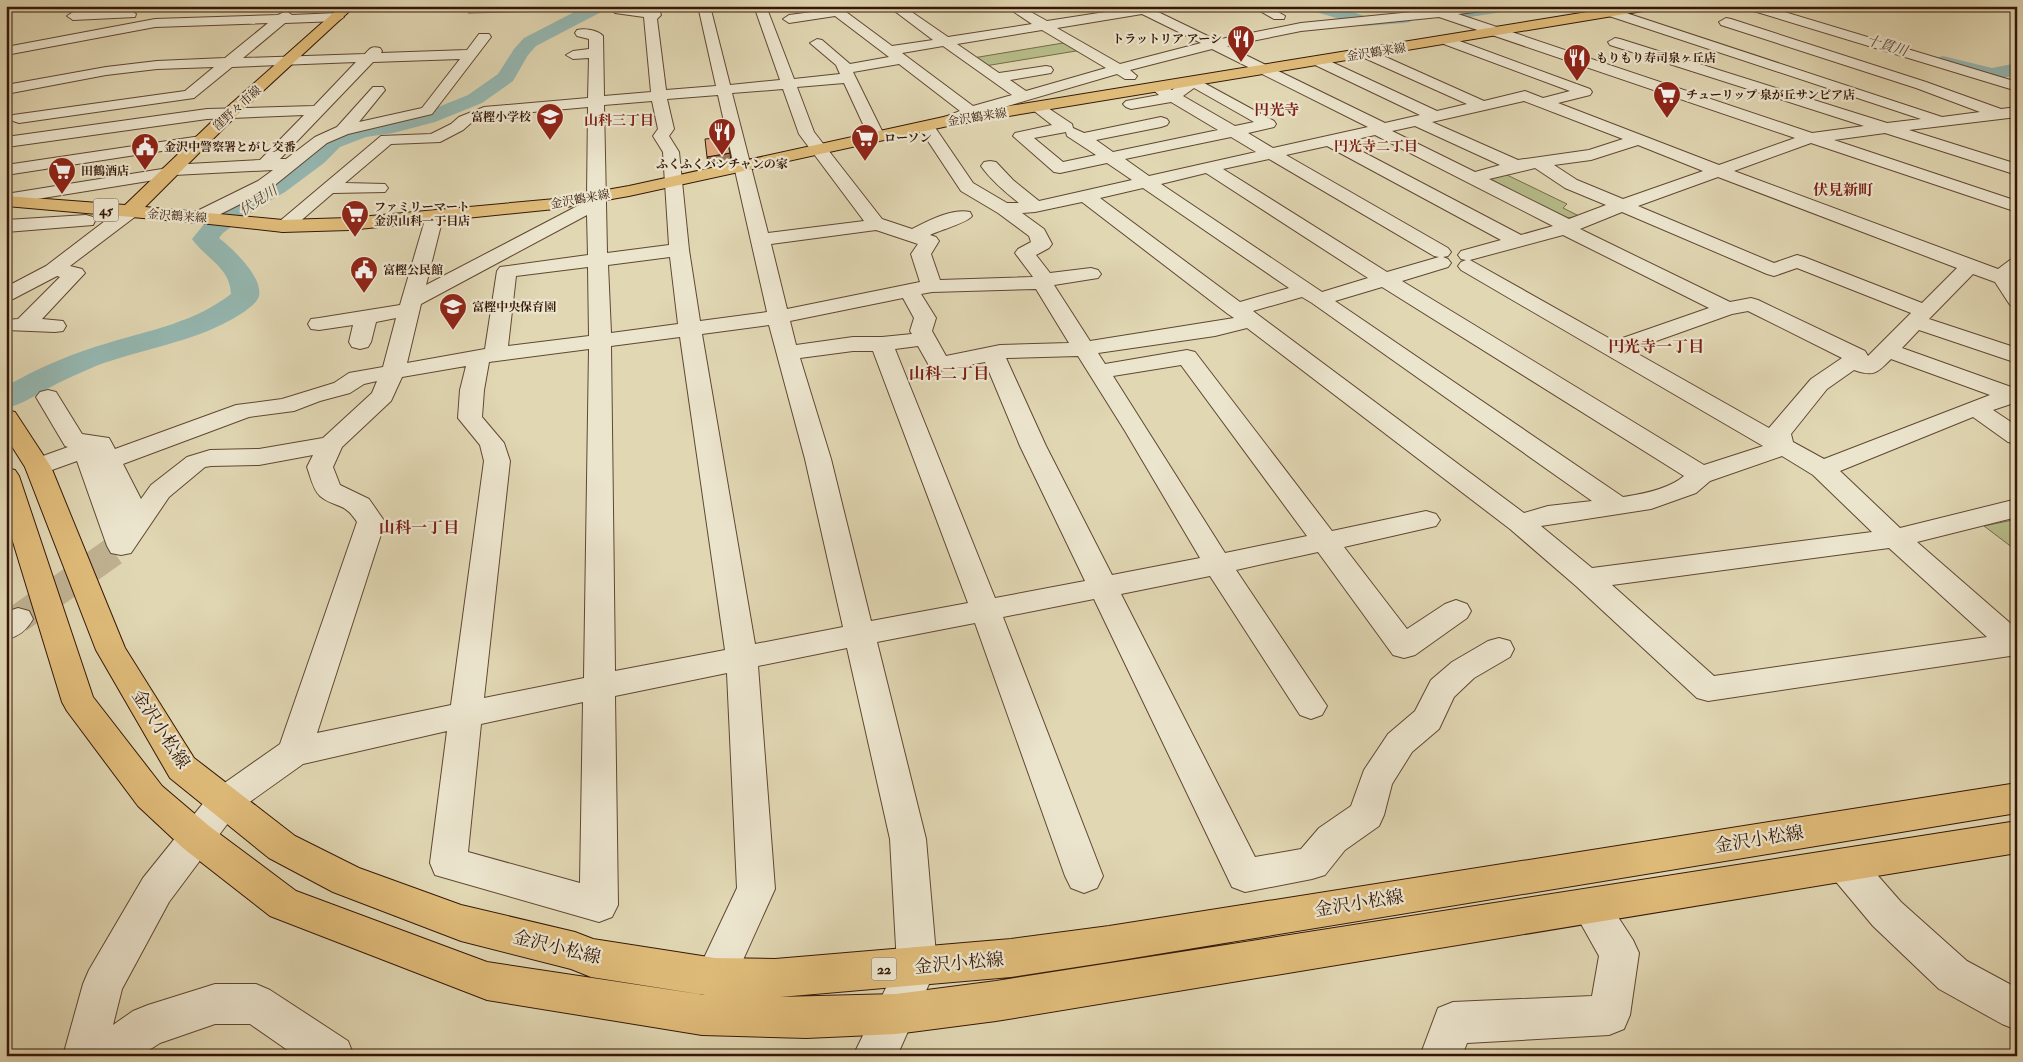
<svg xmlns="http://www.w3.org/2000/svg" width="2023" height="1062" font-family="'IM FELL Double Pica','Noto Serif JP',serif">
<style>
.green{fill:#b6bd8a;stroke:#766a48}
.lines{fill:none;stroke-linecap:round;stroke-linejoin:round}
.river{fill:#95b8b2;fill-rule:evenodd}
.minor-tunnel{stroke:#bfb191;stroke-width:29;stroke-dasharray:29 15;stroke-linecap:butt}
.minor-casing{stroke:#604732;stroke-width:2}
.major-casing{stroke:#351707;stroke-width:2}
.minor{fill:#ece5ce;fill-rule:evenodd}
.major{fill:#e0bc7a;fill-rule:evenodd}
.shaded-wall{fill:#9c7659;stroke:#351707}
.building{fill:#dfa97f;stroke:#351707}
.labels{text-anchor:middle;stroke-width:4.5;stroke-linejoin:round;paint-order:stroke}
.far-poi-label{font-size:12px;font-weight:bold;fill:#351707;stroke:#ece5ce;text-anchor:start}
.far-street-label{font-size:12px;fill:#351707;stroke:#ece5ce}
.far-water-label{font-size:14px;font-style:italic;fill:#52473a;stroke:#ece5ce}
.far-neighbourhood-label{font-size:14px;font-weight:bold;fill:#7a1f14;stroke:#ece5ce}
.shield{fill:#ece5ce;stroke:#6c5543;stroke-width:1}
.shield-label{font-size:14px;font-weight:bold;fill:#351707}
.far-quarter-label{font-size:15px;font-weight:bold;fill:#7a1f14;stroke:#ece5ce}
.neighbourhood-label{font-size:16px;font-weight:bold;fill:#7a1f14;stroke:#ece5ce}
.near-street-label{font-size:18px;fill:#351707;stroke:#ece5ce}
</style>
<rect width="100%" height="100%" fill="#e1d7b3"/>
<filter id="stains"><feTurbulence type="fractalNoise" baseFrequency=".004" numOctaves="4"/><feColorMatrix values="0 0 0 0 .2 0 0 0 0 .09 0 0 0 0 .02 0 0 0 .5 -.17"/></filter>
<radialGradient id="worn" r=".72"><stop offset=".6" stop-color="#630" stop-opacity="0"/><stop offset="1" stop-color="#630" stop-opacity=".3"/></radialGradient>
<g class="green">
<polygon points="474,6 572,6 550,11 468,13"/>
<polygon points="1069,42 1082,50 985,66 973,58"/>
<polygon points="1505,174 1567,204 1563,208 1579,216 1563,219 1484,180"/>
<polygon points="2017,519 2017,551 1984,526"/>
</g>
<g class="lines">
<g class="river">
<path d="M586,6H607L605,10L536,46L528,55L513,81L482,103L435,122L393,133L366,137L340,147L324,163L285,192L254,210L223,233L219,238C233,249 263,277 259,296C257,306 232,320 223,324C183,344 138,350 96,366C80,373 63,380 47,389C34,396 21,405 6,408V386C39,368 72,353 108,343C151,330 195,322 231,294C230,267 206,259 192,239L205,223L238,200L269,182L308,153L324,137L362,125L393,121L421,114L468,95L498,74L514,49L524,38Z"/>
<polygon points="1307,6 1333,6 1365,16 1404,13 1410,14 1412,18 1410,22 1404,23 1364,26 1309,10"/>
<polygon points="1475,6 1517,6 1515,10 1509,11 1457,19 1451,18 1449,14 1451,10"/>
<polygon points="1943,56 1992,68 2017,63 2017,75 1992,80 1936,66 1934,62 1936,58"/>
</g>
<polyline class="minor-tunnel" points="18,619 121,546"/>
<defs>
<g id="minor">
<path d="M616,6H630L629,8L660,12L661,15L657,19L666,90L716,86L698,6H710L730,85L780,80L754,6H766L794,79L840,74L836,65L810,43L817,39L822,40L850,64L889,57L835,16L789,23L783,19L789,15L827,10L824,6H838L892,46L933,40L888,6H903L948,37L1032,24L1005,6H1020L1047,21L1131,8L1130,6H1159L1160,8L1156,11L1216,40L1301,23L1422,11L1414,6H1433L1441,9L1463,6H1497L1491,10L1458,14L1812,133L1864,126L1610,45L1608,42L1615,38L1620,39L1887,123L1921,119L1606,15L1604,12L1610,8L1614,9L1942,117L1980,112L1916,88L1721,25L1719,22L1726,18L1731,19L1926,82L2001,109L2017,107V117L1909,130L2017,164V175L1885,133L1834,140L2017,201V212L1811,143L1734,171L1998,269L2010,260L2017,258V273L2013,278L2017,284V307L2010,305L1995,282L1973,274L1929,319L2017,348V363L1919,330L1902,348L2014,388L2017,387V402L1993,410L2017,426V444L2008,442L1973,417L1840,471L1900,528L2017,499V517L1917,542L2017,629V658L2010,656L1708,701L1697,698L1576,586L1510,529L1247,328L1215,336L1098,353L1105,364L1187,350L1195,352L1332,531L1426,511L1436,514L1440,520L1436,526L1344,547L1407,629L1445,604L1456,600L1467,604L1471,611L1467,618L1415,655L1404,658L1393,655L1318,552L1236,570L1327,706L1322,715L1311,719L1300,715L1210,576L1121,594L1255,857L1301,849L1319,828L1351,806L1364,770L1388,734L1415,711L1431,680L1452,662L1488,641L1499,638L1510,641L1514,649L1510,657L1474,678L1454,697L1439,729L1412,752L1392,784L1384,815L1379,826L1345,850L1325,875L1312,879L1245,892L1232,887L1094,599L1003,617L1103,876L1097,888L1084,893L1071,888L1065,876L975,623L877,642L926,839L937,966L897,1056H853L897,965L890,839L847,648L758,666L775,889L729,991L715,996L701,991L695,977L737,888L727,673L615,696L618,905L612,917L599,922L435,875L430,863L447,731L303,764L237,811L169,902L122,989L113,1025L133,1011L148,1005L215,984H256L270,990L348,1041L354,1056H296L250,1024H215L160,1043L140,1056H63L83,984L89,970L143,878L213,791L280,744L357,522C344,501 334,508 320,496C313,490 310,475 307,467L313,455L259,465L211,466L205,467L169,497L131,553L121,555L111,553L107,546L77,461L38,475L29,473L25,467L29,461L68,447L65,446L62,441L36,397L40,392L48,390L56,392L82,434L109,438L115,449L236,405L282,399L334,383L349,373L383,367L396,318L376,322L371,342L368,347L360,349L352,347L349,342L353,325L319,330L311,329L308,324L311,319L319,318L400,305L427,213L434,211L441,213L443,217L426,285L585,202L587,197L588,107L487,116L471,123L463,130L440,142L391,144L345,183L385,184L388,188L385,192L333,193L290,230L283,232L276,230L274,226L381,136L431,134L451,124L459,117L484,107L588,98L589,58L573,59L566,55L573,51L589,49V39L577,36L575,33L577,30C584,28 598,30 603,36L604,96L651,92L644,17L615,13L613,10ZM1142,14L1201,43L1120,64L1057,28ZM1439,17L1795,138L1719,165L1558,103L1590,95L1592,92L1590,89L1446,36L1439,40L1441,43L1570,91L1543,98L1525,91L1484,101L1370,50H1360L1358,53L1360,56L1467,104L1437,111L1323,58H1313L1311,61L1313,64L1420,115L1385,123L1227,46L1301,31ZM1042,30L1106,68L1026,91L1010,80L1051,73L1053,70L1051,67L1046,66L999,73L957,44ZM943,46L1012,95L973,106L902,53ZM1212,49L1368,127L1273,148L1248,133L1274,127L1276,124L1274,121L1193,77L1188,78L1172,90L1163,85H1153L1151,88L1159,95L1126,101L1123,104L1126,107L1131,109L1171,102L1218,130L1113,152L1096,140L1161,127L1167,125L1169,122L1167,119L1161,117L1084,133L1073,128L1072,124L1042,104H1032L1029,107L1052,125L1015,133L1013,136L1054,172L1060,173L1107,163L1132,180L1039,201L1013,180L996,162L990,161L984,162L981,166C991,180 1005,192 1019,203H1007L973,183L932,123H920L918,126L961,191L998,213L1029,236L1031,242L1018,249L1015,253L1033,277L940,280L931,254L939,241L936,237L930,235C940,230 967,223 972,216L970,212C952,208 928,221 912,229L882,219L814,132L797,87L844,83L869,137L871,140H883L885,137L853,72L899,64L960,111L942,118L940,121L942,124H954L977,115L1117,74L1125,79H1135L1137,76L1130,70ZM1194,88L1254,122L1235,126L1183,96ZM783,89L799,134L864,221L768,233L732,93ZM718,95L767,312L700,321L689,250L679,152L669,136L674,129L667,99ZM652,101L658,129L653,136L663,152L669,245L607,253L604,105ZM1524,101L1623,139L1589,150L1518,160L1432,122ZM1415,126L1500,165L1475,172L1392,131ZM1066,132L1067,136L1096,155L1063,162L1034,138ZM1375,135L1553,226L1521,235L1344,142ZM1231,137L1256,152L1149,176L1125,159ZM1638,145L1703,171L1623,199L1577,180L1554,165L1591,160ZM1327,146L1501,240L1461,251L1458,255L1461,259L1466,260L1461,262L1458,266L1461,270L1763,446L1704,465L1402,281L1448,267L1451,263L1448,259L1443,257L1448,256L1451,252L1448,248L1286,155ZM1269,159L1434,256L1439,257L1387,272L1223,169ZM1535,168L1565,188L1606,205L1569,219L1489,179ZM1206,173L1368,278L1322,292L1161,184ZM1718,177L1957,268L1922,303L1804,257L1797,255L1774,263L1638,206ZM1143,188L1289,288L1240,302L1100,198ZM1082,202L1228,314L1234,318L1090,341L1054,285L1098,278L1101,274L1098,270L1091,268L1050,273L1036,255L1049,248L1052,244L1044,229L1022,213L1035,212ZM1622,212L1767,274L1774,276L1797,268L1911,313L1868,356L1865,351L1758,300L1751,298L1730,302L1580,229ZM587,215L588,255L500,267L497,271L485,349L407,363L421,304ZM876,230L918,244L911,254L920,282L787,309L771,244ZM1563,235L1709,308L1614,341L1470,260ZM670,257L678,324L611,333L608,265ZM588,267L589,336L508,346L516,276ZM1382,287L1684,476C1669,489 1643,494 1623,497L1335,301ZM1036,289L1069,343L1000,345L946,356L932,331L936,318L921,294L932,292ZM1302,297L1312,303L1592,501L1548,506L1524,513L1253,311ZM903,298L914,318L910,331L912,334L882,337H853L796,345L790,321ZM1748,311L1842,358L1811,379L1769,428L1631,350L1732,314ZM769,325L805,459L843,627L755,644L702,334ZM680,337L725,650L615,671L611,346ZM918,346L931,369L939,371L985,362L1020,446L1085,581L995,598L895,349ZM589,349L584,678L484,698L510,461L504,443L482,417L484,390L489,362ZM853,351H873L968,603L871,621L831,459L800,358ZM1078,356L1125,431L1200,558L1112,575L1046,446L1006,358ZM1891,359L1990,395L1824,459L1793,442L1791,434L1827,389L1854,370C1874,377 1877,373 1891,359ZM1181,365L1307,536L1225,553L1113,376ZM466,366L460,390L458,418L480,445L484,461L451,705L317,733L385,522L369,499L340,485L333,467L342,447L391,401L402,377ZM377,381L372,393L323,438L259,449L210,450L187,457L151,485L141,499L123,464L249,417L294,411L320,401L350,393L364,384ZM1782,456L1813,475L1872,532L1592,568L1541,526L1651,509L1696,493L1710,481ZM1889,548L1987,637L1714,676L1612,585ZM583,702L580,883L468,852L481,724Z"/>
<polygon points="1251,6 1268,6 1285,16 1284,19 1274,19"/>
<polygon points="1745,6 1765,6 2017,82 2017,91 1747,9"/>
<polygon points="130,10 136,14 135,17 73,20 67,16 73,12"/>
<path d="M286,11L292,15L338,13L344,17L338,21L285,23L243,58L365,54C370,48 372,46 380,48L382,51L381,53L467,50L479,34H489L491,37L432,114L348,134L327,143L270,189L207,221L200,223L193,221L191,217L193,213L258,181L273,170L174,175L167,178L6,204V194L162,169L170,165L260,160L304,115L207,119L7,147L6,137L207,109L314,106L356,62L232,67L194,98L19,123L13,121L11,118L13,115L185,91L214,67L157,69L106,75L6,94V85L106,67L157,61L225,58L268,23L155,27L6,55V47L155,19L278,15ZM460,59L422,108L359,122L385,90L383,87H373L337,127L315,137L286,159H280L373,62Z"/>
<polygon points="201,136 207,138 209,141 207,144 6,175 6,165"/>
<polygon points="129,206 136,208 138,212 136,216 70,266 82,269 85,273 42,319 63,321 66,326 63,331 55,332 6,330 6,320 18,319 60,277 57,276 13,299 6,301 6,287 46,266 122,208"/>
<polygon points="86,215 93,217 95,221 93,225 6,232 6,220"/>
<path d="M18,608L29,611L33,619C27,630 19,636 6,640V612Z"/>
<polygon points="1845,849 1858,853 1901,902 1967,961 2017,988 2017,1030 2002,1024 1939,989 1873,926 1832,877 1826,865 1832,853"/>
<polygon points="1590,889 1603,894 1633,940 1639,953 1630,1015 1624,1029 1609,1035 1467,1043 1462,1056 1420,1056 1438,1008 1453,1002 1592,996 1599,956 1571,906 1577,894"/>
</g>
<g id="major">
<polygon points="341,6 355,6 236,116 145,207 283,220 349,218 555,199 629,186 948,116 1624,6 1655,6 1649,10 948,126 629,196 555,209 349,230 283,232 200,223 6,206 6,196 125,205 224,110"/>
<polygon points="6,410 15,412 51,467 125,648 194,758 295,836 359,868 461,905 575,932 593,939 715,958 775,959 1011,939 1109,926 2017,783 2017,813 1109,962 1011,977 780,997 896,994 996,981 2017,821 2017,853 996,1021 896,1034 806,1038 702,1035 487,1000 270,916 183,848 138,806 67,711 62,702 6,519 6,468 15,470 19,476 93,697 162,786 209,826 296,891 487,962 705,995 591,977 571,969 461,941 333,892 269,858 170,778 96,650 25,467 6,437"/>
</g>
</defs>
<use href="#minor" class="minor-casing"/>
<use href="#major" class="major-casing"/>
<use href="#minor" class="minor"/>
<use href="#major" class="major"/>
</g>
<polygon class="shaded-wall" points="730,153 731,162 708,166 707,157"/>
<polygon class="building" points="726,137 730,153 707,157 705,139"/>
<defs>
<symbol id="restaurant-pin" viewBox="-11 -11 22 30"><path d="M0 17L-7.5 6A9.5 9.5 0 1 1 7.5 6Z" fill="#8f2418" stroke="#ece5ce"/><path d="M-5-6h1v4h1v-4h1v4h1v-4h1v5L-1.5 .5V6h-2V.5L-5-1ZM5-6V6H3V1.5H1.5Q1.5-4 5-6Z" fill="#fff"/></symbol>
<symbol id="supermarket-pin" viewBox="-11 -11 22 30"><path d="M0 17L-7.5 6A9.5 9.5 0 1 1 7.5 6Z" fill="#8f2418" stroke="#ece5ce"/><path d="M-6-5.5h2.5l.6 2H6L4.5 2H-2.5L-4.4-4H-6ZM-1.5 3.2a1.3 1.3 0 1 0 .1 0ZM3 3.2a1.3 1.3 0 1 0 .1 0Z" fill="#fff"/></symbol>
<symbol id="school-pin" viewBox="-11 -11 22 30"><path d="M0 17L-7.5 6A9.5 9.5 0 1 1 7.5 6Z" fill="#8f2418" stroke="#ece5ce"/><path d="M0-5L7-2L0 1L-7-2ZM-4 1L0 2.5L4 1V4Q0 6-4 4Z" fill="#fff"/></symbol>
<symbol id="civic-pin" viewBox="-11 -11 22 30"><path d="M0 17L-7.5 6A9.5 9.5 0 1 1 7.5 6Z" fill="#8f2418" stroke="#ece5ce"/><path d="M-.6-6.5H3V-4.5H.6V-3L4-1V1h2V6H-6V1h2V-1L-.6-3ZM-1.2 2.5V6h2.4V2.5Z" fill="#fff"/></symbol>
</defs>
<g fill-rule="evenodd">
<use href="#restaurant-pin" x="1225" y="23" width="32" height="43"/>
<use href="#restaurant-pin" x="1561" y="42" width="32" height="43"/>
<use href="#supermarket-pin" x="1651" y="79" width="32" height="43"/>
<use href="#school-pin" x="534" y="101" width="32" height="43"/>
<use href="#restaurant-pin" x="706" y="116" width="32" height="43"/>
<use href="#supermarket-pin" x="849" y="122" width="32" height="43"/>
<use href="#civic-pin" x="129" y="131" width="32" height="43"/>
<use href="#supermarket-pin" x="46" y="155" width="32" height="43"/>
<use href="#supermarket-pin" x="339" y="198" width="32" height="43"/>
<use href="#civic-pin" x="348" y="254" width="32" height="43"/>
<use href="#school-pin" x="437" y="291" width="32" height="43"/>
</g>
<g class="labels">
<g class="far-poi-label">
<text x="1222" y="43" text-anchor="end">トラットリア アーシ</text>
<text x="1596" y="62">もりもり寿司泉ヶ丘店</text>
<text x="1686" y="99">チューリップ 泉が丘サンピア店</text>
<text x="531" y="121" text-anchor="end">富樫小学校</text>
<text x="884" y="142">ローソン</text>
<text x="164" y="151">金沢中警察署とがし交番</text>
<text x="722" y="168" text-anchor="middle">ふくふくパンチャンの家</text>
<text x="81" y="175">田鶴酒店</text>
<text x="374" y="211">ファミリーマート<tspan x="374" dy="14">金沢山科一丁目店</tspan></text>
<text x="383" y="274">富樫公民館</text>
<text x="472" y="311">富樫中央保育園</text>
</g>
<g class="far-street-label">
<text transform="translate(1376 52) rotate(-9)" y="4">金沢鶴来線</text>
<text transform="translate(237 108) rotate(-42)" y="4">窪野々市線</text>
<text transform="translate(977 117) rotate(-9)" y="4">金沢鶴来線</text>
<text transform="translate(580 199) rotate(-10)" y="4">金沢鶴来線</text>
<text transform="translate(177 216) rotate(4)" y="4">金沢鶴来線</text>
</g>
<g class="far-water-label">
<text transform="translate(1887 45) rotate(17)" y="5">十貫川</text>
<text transform="translate(258 200) rotate(-33)" y="5">伏見川</text>
</g>
<g class="far-neighbourhood-label">
<text x="619" y="125">山科三丁目</text>
<text x="1376" y="151">円光寺二丁目</text>
</g>
<g class="shield">
<rect x="93.5" y="198.5" width="25" height="23" rx="4"/>
<rect x="871.5" y="957.5" width="25" height="23" rx="4"/>
</g>
<g class="shield-label">
<text x="106" y="215">45</text>
<text x="884" y="974">22</text>
</g>
<g class="far-quarter-label">
<text x="1277" y="115">円光寺</text>
<text x="1843" y="195">伏見新町</text>
</g>
<g class="neighbourhood-label">
<text x="1656" y="352">円光寺一丁目</text>
<text x="949" y="379">山科二丁目</text>
<text x="419" y="533">山科一丁目</text>
</g>
<g class="near-street-label">
<text transform="translate(161 729) rotate(57)" y="6">金沢小松線</text>
<text transform="translate(1759 839) rotate(-9)" y="6">金沢小松線</text>
<text transform="translate(1359 903) rotate(-9)" y="6">金沢小松線</text>
<text transform="translate(557 947) rotate(14)" y="6">金沢小松線</text>
<text transform="translate(959 963) rotate(-5)" y="6">金沢小松線</text>
</g>
</g>
<rect width="2023" height="1062" fill="none" stroke="#e1d7b3" stroke-width="25"/>
<rect x="8" y="8" width="2008" height="1047" fill="none" stroke="#351707" stroke-width="2.5"/>
<rect x="12" y="12" width="1998" height="1037" fill="none" stroke="#351707"/>
<rect width="100%" height="100%" filter="url(#stains)"/>
<rect width="100%" height="100%" fill="url(#worn)"/>
</svg>
